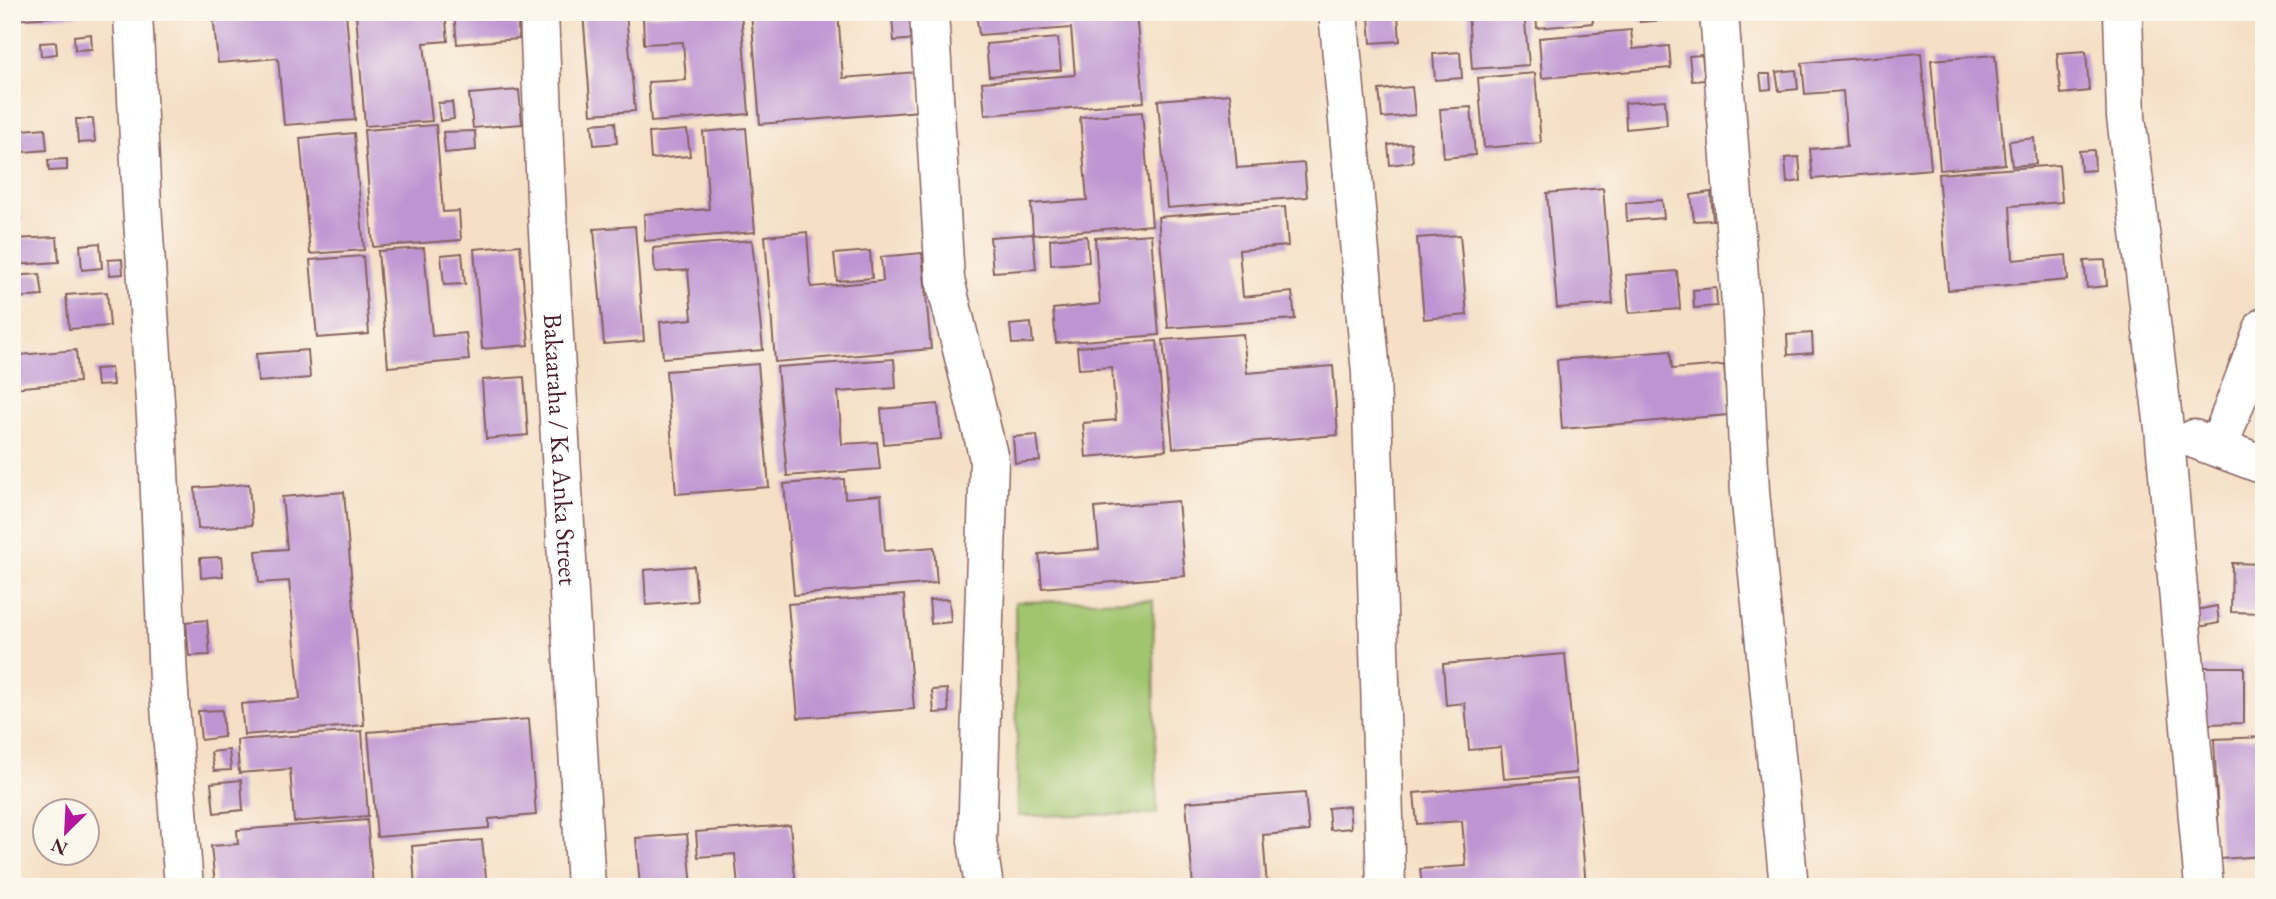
<svg xmlns="http://www.w3.org/2000/svg" width="2276" height="899" font-family="'EB Garamond',serif">
<style>
.green{fill:#a1c56e;stroke:#76724c;stroke-width:2}
.building{fill:#be94d2}
.lines{fill:none;stroke-linecap:round;stroke-linejoin:round}
.minor-casing{stroke:#866261;stroke-width:41}
.minor{stroke:#fff;stroke-width:38}
.labels{text-anchor:middle;stroke-width:5;stroke-linejoin:round;paint-order:stroke}
.street-label{font-size:26px;fill:#4a1f2b;stroke:#fbf7ec}
</style>
<rect width="100%" height="100%" fill="#fbf7ec"/>
<filter id="ink" filterUnits="userSpaceOnUse"><feTurbulence type="fractalNoise" baseFrequency=".0143" numOctaves="2"/><feDisplacementMap in="SourceGraphic" scale="14" xChannelSelector="R" yChannelSelector="G"/><feConvolveMatrix kernelMatrix="1 2 1 2 8 2 1 2 1" color-interpolation-filters="sRGB"/></filter>
<filter id="wash" filterUnits="userSpaceOnUse"><feTurbulence type="fractalNoise" baseFrequency=".00686" numOctaves="4" result="noise"/><feDisplacementMap in="SourceGraphic" scale="28" xChannelSelector="R" yChannelSelector="G"/><feGaussianBlur stdDeviation="1.57" result="paint"/><feColorMatrix in="noise" values="0 0 0 0 0 0 0 0 0 0 0 0 0 0 0 0 0 1.4 0 .05"/><feComposite in="paint" operator="in"/></filter>
<g filter="url(#wash)">
<rect width="100%" height="100%" fill="#f5dfc5"/>
<polygon class="green" points="1153,600 1157,814 1018,816 1015,602"/>
<g id="blocks">
<g class="building">
<polygon points="12,12 78,12 78,15 12,20"/>
<polygon points="250,12 346,12 355,120 284,125 278,58 218,63 213,15"/>
<polygon points="385,12 445,12 448,41 424,43 432,121 365,126 356,14"/>
<polygon points="454,12 517,12 519,39 457,44"/>
<polygon points="583,12 626,12 635,111 591,114"/>
<polygon points="694,12 741,12 749,114 651,122 648,82 686,80 683,42 644,44 643,16"/>
<polygon points="751,12 838,12 843,78 917,72 920,111 760,124"/>
<polygon points="976,12 1136,12 1144,102 985,115 982,82 1075,75 1071,28 979,35"/>
<polygon points="1468,12 1524,12 1529,65 1472,69"/>
<polygon points="1536,12 1592,12 1593,23 1537,28"/>
<polygon points="1638,12 1695,12 1695,18 1640,22"/>
<polygon points="915,14 917,39 894,41 892,17"/>
<polygon points="1398,15 1400,41 1371,43 1369,17"/>
<polygon points="1631,30 1633,49 1669,46 1671,68 1542,78 1539,38"/>
<polygon points="91,34 92,49 75,50 74,36"/>
<polygon points="1058,38 1061,70 989,76 986,44"/>
<polygon points="56,42 57,54 41,56 40,43"/>
<polygon points="2086,51 2089,91 2061,94 2057,53"/>
<polygon points="1460,52 1462,78 1435,80 1433,54"/>
<polygon points="1921,53 1931,169 1813,179 1810,149 1847,146 1843,91 1805,94 1802,63"/>
<polygon points="1702,55 1705,80 1692,81 1689,56"/>
<polygon points="1995,55 2005,164 1940,170 1931,60"/>
<polygon points="1796,70 1798,89 1779,91 1776,72"/>
<polygon points="1535,73 1541,143 1484,148 1478,78"/>
<polygon points="1760,74 1770,74 1771,89 1762,90"/>
<polygon points="1412,87 1415,115 1382,118 1379,90"/>
<polygon points="519,90 522,124 473,128 469,94"/>
<polygon points="1230,94 1237,168 1304,163 1307,197 1167,208 1158,100"/>
<polygon points="1665,100 1667,125 1626,129 1625,103"/>
<polygon points="452,102 454,119 440,121 438,103"/>
<polygon points="1471,107 1475,155 1444,158 1440,109"/>
<polygon points="1142,112 1152,225 1033,235 1031,204 1087,200 1080,117"/>
<polygon points="76,119 93,119 95,142 78,143"/>
<polygon points="615,122 617,143 594,145 592,124"/>
<polygon points="436,125 443,212 459,211 461,240 373,247 364,130"/>
<polygon points="45,128 47,150 12,153 12,131"/>
<polygon points="746,128 755,232 645,241 644,214 709,209 703,132"/>
<polygon points="687,130 690,156 651,159 649,133"/>
<polygon points="475,131 476,150 445,153 443,132"/>
<polygon points="354,133 364,250 310,254 300,138"/>
<polygon points="2034,138 2036,164 2012,166 2009,141"/>
<polygon points="1411,143 1413,162 1390,165 1388,145"/>
<polygon points="2094,150 2095,170 2081,171 2079,151"/>
<polygon points="1799,157 1801,181 1787,183 1785,158"/>
<polygon points="67,159 67,170 49,171 48,160"/>
<polygon points="2059,165 2062,202 2010,206 2013,260 2066,255 2068,280 1948,290 1938,174"/>
<polygon points="1603,188 1613,304 1557,308 1547,193"/>
<polygon points="1711,192 1713,220 1694,221 1691,195"/>
<polygon points="1662,200 1664,218 1627,221 1626,203"/>
<polygon points="12,204 19,204 21,221 12,222"/>
<polygon points="1285,207 1288,246 1239,250 1243,297 1292,292 1295,319 1168,328 1158,217"/>
<polygon points="635,226 644,341 604,344 594,229"/>
<polygon points="807,232 811,287 883,281 881,257 922,253 931,349 775,362 765,236"/>
<polygon points="1033,234 1036,269 993,272 990,237"/>
<polygon points="1151,234 1159,335 1056,343 1053,309 1100,304 1095,238"/>
<polygon points="1460,235 1467,315 1424,319 1417,238"/>
<polygon points="1087,236 1089,262 1051,265 1050,239"/>
<polygon points="57,237 59,262 12,265 12,239"/>
<polygon points="752,240 763,350 663,358 660,322 692,319 688,270 655,272 653,248"/>
<polygon points="100,243 102,268 82,270 80,245"/>
<polygon points="520,245 529,345 482,349 474,249"/>
<polygon points="424,248 432,336 466,333 469,360 388,367 378,251"/>
<polygon points="870,251 872,278 837,281 834,254"/>
<polygon points="462,253 465,284 444,285 441,255"/>
<polygon points="363,256 369,334 317,338 310,260"/>
<polygon points="122,259 123,274 110,275 108,260"/>
<polygon points="2105,260 2107,286 2087,288 2084,261"/>
<polygon points="1677,271 1680,309 1629,313 1626,275"/>
<polygon points="40,274 43,296 12,298 12,276"/>
<polygon points="1716,288 1717,306 1694,308 1693,290"/>
<polygon points="107,292 110,326 69,329 66,295"/>
<polygon points="17,319 20,355 76,350 79,382 12,388 12,320"/>
<polygon points="1031,323 1033,343 1012,344 1010,325"/>
<polygon points="1812,333 1813,353 1788,355 1787,335"/>
<polygon points="1243,334 1247,373 1333,366 1338,435 1173,448 1163,340"/>
<polygon points="1157,341 1166,450 1086,457 1083,423 1116,420 1112,367 1079,369 1077,347"/>
<polygon points="308,350 310,378 258,382 256,354"/>
<polygon points="1670,351 1672,369 1724,365 1728,415 1562,429 1557,360"/>
<polygon points="894,359 896,388 838,392 842,444 877,442 880,469 787,476 777,367"/>
<polygon points="758,364 769,487 676,494 666,371"/>
<polygon points="111,368 113,385 97,386 95,369"/>
<polygon points="524,377 528,435 486,439 482,380"/>
<polygon points="938,404 941,439 884,444 881,409"/>
<polygon points="1037,435 1040,461 1015,463 1013,437"/>
<polygon points="844,479 845,498 881,495 885,551 934,547 937,583 794,595 784,484"/>
<polygon points="249,484 252,525 198,529 195,488"/>
<polygon points="344,492 364,725 244,735 241,704 300,699 289,581 259,583 256,551 287,549 282,497"/>
<polygon points="1178,501 1185,576 1042,588 1039,554 1099,549 1095,508"/>
<polygon points="221,557 223,576 201,578 200,558"/>
<polygon points="2232,563 2264,564 2264,613 2231,612"/>
<polygon points="694,566 697,601 646,605 644,570"/>
<polygon points="904,595 914,709 798,718 788,604"/>
<polygon points="949,599 951,622 931,624 929,600"/>
<polygon points="2217,606 2219,623 2199,627 2196,610"/>
<polygon points="207,620 210,655 189,656 186,622"/>
<polygon points="1565,654 1576,773 1504,779 1501,747 1469,750 1465,703 1446,705 1443,664"/>
<polygon points="2204,667 2244,667 2244,723 2204,724"/>
<polygon points="947,689 949,712 934,713 932,690"/>
<polygon points="222,710 224,737 201,740 198,711"/>
<polygon points="529,719 536,815 489,819 489,828 377,837 368,732"/>
<polygon points="362,731 368,816 294,822 290,769 239,773 237,740"/>
<polygon points="2264,737 2264,856 2220,859 2214,739"/>
<polygon points="229,750 231,770 214,771 211,752"/>
<polygon points="1577,779 1586,887 1422,887 1420,869 1466,866 1462,821 1417,824 1414,793"/>
<polygon points="241,780 243,810 214,813 211,783"/>
<polygon points="1305,793 1309,831 1263,835 1267,887 1193,887 1186,802"/>
<polygon points="1349,806 1351,828 1330,830 1328,808"/>
<polygon points="367,820 373,887 281,887 280,880 215,885 211,846 238,844 237,830"/>
<polygon points="790,825 796,887 738,887 735,854 698,857 696,832"/>
<polygon points="687,834 692,887 640,887 636,838"/>
<polygon points="482,840 487,886 415,887 412,846"/>
</g>
</g>
</g>
<g filter="url(#ink)">
<use href="#blocks" fill-opacity="0" stroke="#866261" stroke-width="2"/>
<g class="lines">
<defs>
<g id="minor">
<polyline points="133,12 142,205 158,447 168,680 184,887"/>
<path id="s1" d="M539,12L546,197L586,887"/>
<polyline points="929,12 945,280 989,459 977,841 984,887"/>
<polyline points="1338,12 1371,373 1386,887"/>
<polyline points="1719,12 1742,317 1750,492 1789,887"/>
<polyline points="2123,12 2126,117 2164,428 2204,887"/>
<polyline points="2194,439 2264,465"/>
<polyline points="2218,448 2264,327"/>
</g>
</defs>
<use href="#minor" class="minor-casing"/>
<use href="#minor" class="minor"/>
</g>
</g>
<g class="labels">
<g class="street-label">
<text dy="9" stroke="none"><textPath href="#s1" startOffset="438">Bakaaraha / Ka Anka Street</textPath></text>
</g>
</g>
<rect width="2276" height="899" fill="none" stroke="#fbf7ec" stroke-width="42"/>
<g transform="translate(66 832) rotate(204)"><circle r="33" fill="#fbf7ec" stroke="#b4a19f" stroke-width="2"/>
<path d="M0-5L12 26L0 18L-12 26Z" fill="#b5179e"/>
<text y="-10" font-size="19" font-weight="bold" text-anchor="middle" fill="#4a1f2b">N</text>
</g>
</svg>
